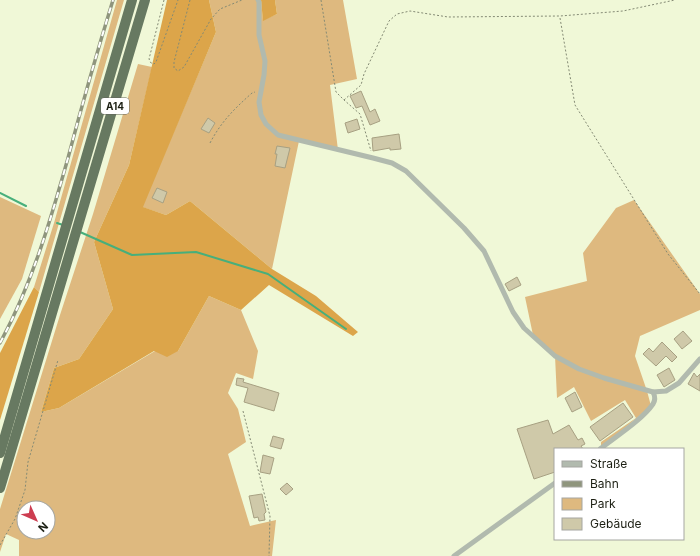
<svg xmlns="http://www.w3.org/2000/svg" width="700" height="556" font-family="Inter,sans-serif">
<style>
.green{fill:#deb97f;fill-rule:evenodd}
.forest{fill:#dca54a}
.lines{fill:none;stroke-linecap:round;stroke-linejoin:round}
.stream{stroke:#47af7b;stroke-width:2}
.building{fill:#cfc9a9;stroke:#a7a082}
.path{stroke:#848a74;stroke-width:1;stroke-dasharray:2 2;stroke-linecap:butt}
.minor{stroke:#b1baae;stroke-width:5}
.motorway{stroke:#677961;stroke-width:10}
.rail-casing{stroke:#8f957d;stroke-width:3.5}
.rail{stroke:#fff;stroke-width:2;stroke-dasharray:6;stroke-linecap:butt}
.labels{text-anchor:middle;stroke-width:3;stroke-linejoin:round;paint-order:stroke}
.shield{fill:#fff;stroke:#61635a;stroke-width:1}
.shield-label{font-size:10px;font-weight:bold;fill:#1d2014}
</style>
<rect width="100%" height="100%" fill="#f0f8d7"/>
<g class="green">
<polygon points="117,0 124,0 39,292 34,287 54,223"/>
<polygon points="209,0 261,0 263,20 277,14 275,0 343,0 357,79 330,85 338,150 299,141 272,269 190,201 166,215 142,207 216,32"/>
<path d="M138,64L152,67L129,165L94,242L113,309L79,359L54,368L41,412L59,408L155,351H178L209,296L241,310L258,351L253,379L236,373L228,393L238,409L246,442L228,454L250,526L276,520L272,556H19V540L6,534L0,552V509L60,315L93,214ZM24,508H48V532H24Z"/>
<polygon points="0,197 41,216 22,279 0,319"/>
<polygon points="634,200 700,294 700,310 640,336 635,356 647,391 651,406 601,448 601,442 636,418 625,400 591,421 574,387 557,398 555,356 533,335 525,297 587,281 583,253 616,208"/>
</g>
<g class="forest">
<polygon points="167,0 209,0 216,32 143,207 166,215 190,201 272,269 316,296 358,332 353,336 269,285 241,310 209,296 178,351 167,357 154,351 59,408 41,412 54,368 79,359 113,309 94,242 129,165"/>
<polygon points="261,0 275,0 277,14 263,21"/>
<polygon points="34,287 39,292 0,420 0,353"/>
</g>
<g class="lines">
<g class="stream">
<polyline points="0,193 26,206"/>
<polyline points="57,223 63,225"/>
<polyline points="80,232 132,255 196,252 268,274 346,329"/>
</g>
</g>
<g class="building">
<polygon points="361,91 370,112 375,109 380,121 370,125 362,106 356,108 350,96"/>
<polygon points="208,118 215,123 209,133 201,129"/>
<polygon points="357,119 360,129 348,133 345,123"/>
<polygon points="399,134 401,149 390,150 390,148 373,151 372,138"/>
<polygon points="277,146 290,148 285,168 275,166 277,154 275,154"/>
<polygon points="157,188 167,192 163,203 152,198"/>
<polygon points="517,277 521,285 509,291 505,284"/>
<polygon points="683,331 692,341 682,349 674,339"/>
<polygon points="662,342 677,357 672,362 666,356 656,366 643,354 649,348 653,352"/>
<polygon points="669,368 675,380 664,387 657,375"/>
<polygon points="694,373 697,377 700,374 700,391 688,384"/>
<polygon points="237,378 244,379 243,382 279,393 274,411 244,402 248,388 236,385"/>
<polygon points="575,392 582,407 572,412 565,398"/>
<polygon points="623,403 633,417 600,441 590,427"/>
<polygon points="548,420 553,434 569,425 578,440 582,438 585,444 581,446 583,449 555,449 555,472 534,479 517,429"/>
<polygon points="273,436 284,439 281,449 270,446"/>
<polygon points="263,455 274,458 270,474 260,472"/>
<polygon points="287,483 293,489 286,495 280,489"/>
<polygon points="262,494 266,512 264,514 265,520 259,521 258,517 254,518 249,496"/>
</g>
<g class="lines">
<g class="path">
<polyline points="164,0 149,59 151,63 154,64 156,62 178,0"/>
<polyline points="190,0 174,62 174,68 178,71 184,67 211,19 220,9 242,0"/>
<polyline points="321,0 336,92 344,100 360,114 371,151"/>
<polyline points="560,18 575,105 668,254 700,294"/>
<polyline points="344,100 361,85 364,74 389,21 397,14 410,11 448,17 560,16 623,11 675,0"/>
<path d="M210,143C221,122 234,109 252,93L255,92"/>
<polyline points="243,411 270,516 269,556"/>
<polyline points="0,545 15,519 25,490 28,462 58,360"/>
</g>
<g class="minor">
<polyline points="258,0 259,2 259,35 265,61 264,75 259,102 261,115 266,124 278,135 373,158 392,163 406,171 464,228 484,251 513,312 524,328 555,356 579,369 604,378 653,392 666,391 679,383 700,359"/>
<path d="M600,449C615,437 642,420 653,404C655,401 655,396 653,392"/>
<polyline points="454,556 555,483"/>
</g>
<g class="motorway">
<polyline points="0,453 132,0"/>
<polyline points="0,488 145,0"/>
</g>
<defs>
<path id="rail" d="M0,343C32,284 50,222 68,158C82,105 97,52 113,0"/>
</defs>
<use href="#rail" class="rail-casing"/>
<use href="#rail" class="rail"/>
</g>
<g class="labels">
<rect class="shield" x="101" y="98" width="28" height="16" rx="3"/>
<g class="shield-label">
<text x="115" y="110">A14</text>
</g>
</g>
<rect x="554" y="448" width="130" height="92" fill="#ffffff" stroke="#a5a6a1"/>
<rect x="562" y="461" width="20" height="6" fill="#b1baae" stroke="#a5a6a1"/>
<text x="590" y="468" font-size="12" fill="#1d2014">Straße</text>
<rect x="562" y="481" width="20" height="6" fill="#8f957d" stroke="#a5a6a1"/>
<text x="590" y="488" font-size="12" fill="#1d2014">Bahn</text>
<rect x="562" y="498" width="20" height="12" fill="#deb97f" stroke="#a5a6a1"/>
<text x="590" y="508" font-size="12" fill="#1d2014">Park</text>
<rect x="562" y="518" width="20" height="12" fill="#cfc9a9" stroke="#a5a6a1"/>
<text x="590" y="528" font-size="12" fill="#1d2014">Gebäude</text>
<g transform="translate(36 520) rotate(135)"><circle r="19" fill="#ffffff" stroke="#a5a6a1"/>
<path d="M0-3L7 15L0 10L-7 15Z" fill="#cd3d51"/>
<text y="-6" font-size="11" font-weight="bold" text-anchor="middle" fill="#1d2014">N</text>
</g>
</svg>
